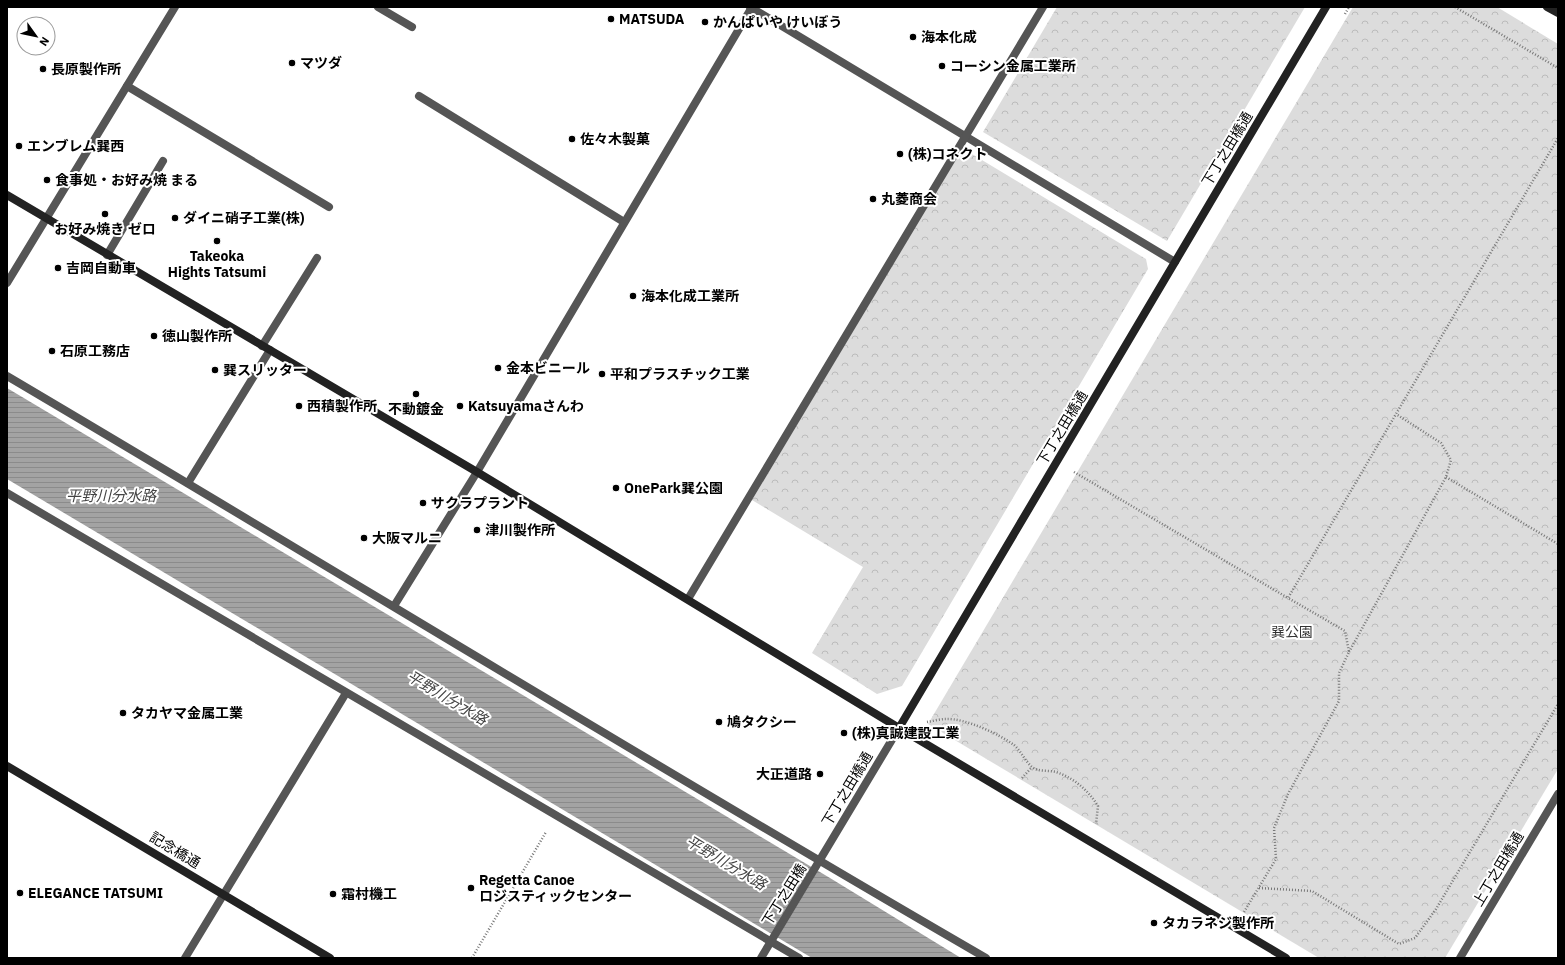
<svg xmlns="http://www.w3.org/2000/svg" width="1565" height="965" font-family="'IBM Plex Sans','Noto Sans JP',sans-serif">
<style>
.park{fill:url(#park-crowns)}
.water{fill:url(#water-rules)}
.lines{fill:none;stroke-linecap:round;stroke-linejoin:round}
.path{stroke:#777;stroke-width:2.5;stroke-dasharray:1 2;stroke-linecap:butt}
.lane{stroke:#555;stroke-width:8}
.street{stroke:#555;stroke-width:8}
.secondary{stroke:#222;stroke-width:8}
.poi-dot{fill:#000;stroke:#fff;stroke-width:1.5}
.labels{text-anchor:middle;stroke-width:4;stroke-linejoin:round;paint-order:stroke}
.poi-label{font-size:14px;font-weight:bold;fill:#000;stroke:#fff;text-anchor:start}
.street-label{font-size:14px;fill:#000;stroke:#fff}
.park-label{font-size:14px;fill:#333;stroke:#fff}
.water-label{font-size:15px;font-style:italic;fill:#444;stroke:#fff}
</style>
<defs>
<pattern id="park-crowns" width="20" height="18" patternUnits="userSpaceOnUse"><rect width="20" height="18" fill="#dcdcdc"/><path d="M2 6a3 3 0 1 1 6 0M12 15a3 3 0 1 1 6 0" fill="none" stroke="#bbb"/></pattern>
<pattern id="water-rules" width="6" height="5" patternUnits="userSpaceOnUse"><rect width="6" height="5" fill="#a3a3a3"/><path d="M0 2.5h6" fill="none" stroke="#8b8b8b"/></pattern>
</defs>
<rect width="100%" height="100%" fill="#fff"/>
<g class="park">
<polygon points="1057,7 1305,7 1167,241 983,132"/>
<polygon points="1353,7 1497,7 1558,44 1558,769 1445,958 1319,958 928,724"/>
<polygon points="962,148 1146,259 1148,269 902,686 877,694 812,653 863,567 752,500"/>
</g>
<polygon class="water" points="7,388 830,878 961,958 812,958 7,479"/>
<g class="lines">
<g class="path">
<polyline points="1455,7 1558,68"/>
<polyline points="1345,14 1349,7"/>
<polyline points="1074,472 1288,598 1558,138"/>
<polyline points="1446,477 1558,544"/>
<polyline points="1349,652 1446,477 1451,460 1441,443 1396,414"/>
<path d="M927,722C933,721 940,719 946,719C965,718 999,734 1014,745C1021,751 1025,761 1032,767C1038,772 1048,770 1056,772C1074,778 1088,790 1098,806L1096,824"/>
<polyline points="1022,778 1032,767"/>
<polyline points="1259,888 1312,891 1399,944 1415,938 1436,909 1558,704"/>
<polyline points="1244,912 1276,859 1274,828 1288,794 1339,701 1339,673 1349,652 1345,631 1288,598"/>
<polyline points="472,958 546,832"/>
</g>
<polyline class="lane" points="419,96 624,222"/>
<g class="street">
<polyline points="378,7 412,27"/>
<polyline points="750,7 1175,262"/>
<polyline points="127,86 329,207"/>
<polyline points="107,255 163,161"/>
<polyline points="7,283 175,7"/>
<polyline points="262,346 317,258"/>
<path d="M7,376C334,569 657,768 986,958"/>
<polyline points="188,483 270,350"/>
<polyline points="7,493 799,958"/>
<polyline points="688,599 1043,7"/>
<polyline points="394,606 477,472 752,7"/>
<polyline points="185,958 346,693"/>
<polyline points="761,958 899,728"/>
<polyline points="1460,958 1558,794"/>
</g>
<g class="secondary">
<polyline points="1547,7 1558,13"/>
<polyline points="7,195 477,472 899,728 1286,958"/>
<polyline points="899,728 1326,7"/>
<polyline points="7,766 330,958"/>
</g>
</g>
<g class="poi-dot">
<circle cx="611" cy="19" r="4"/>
<circle cx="705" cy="22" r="4"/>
<circle cx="913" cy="37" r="4"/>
<circle cx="292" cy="63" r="4"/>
<circle cx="942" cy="66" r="4"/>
<circle cx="43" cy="69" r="4"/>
<circle cx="572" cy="139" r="4"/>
<circle cx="19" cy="146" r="4"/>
<circle cx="900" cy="154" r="4"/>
<circle cx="47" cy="180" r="4"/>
<circle cx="873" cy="199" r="4"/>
<circle cx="105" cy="214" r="4"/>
<circle cx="175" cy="218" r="4"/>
<circle cx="217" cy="241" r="4"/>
<circle cx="58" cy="268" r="4"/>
<circle cx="633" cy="296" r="4"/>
<circle cx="154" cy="336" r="4"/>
<circle cx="52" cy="351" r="4"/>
<circle cx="498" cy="368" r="4"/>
<circle cx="215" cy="370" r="4"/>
<circle cx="602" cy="374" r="4"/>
<circle cx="416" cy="394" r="4"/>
<circle cx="299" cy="406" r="4"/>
<circle cx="460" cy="406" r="4"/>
<circle cx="616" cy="488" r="4"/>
<circle cx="423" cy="503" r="4"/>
<circle cx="477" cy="530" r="4"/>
<circle cx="364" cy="538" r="4"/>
<circle cx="123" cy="713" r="4"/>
<circle cx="719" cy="722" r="4"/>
<circle cx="844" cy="733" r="4"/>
<circle cx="820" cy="774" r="4"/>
<circle cx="471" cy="888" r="4"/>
<circle cx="20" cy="893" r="4"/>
<circle cx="333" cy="894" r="4"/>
<circle cx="1154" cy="923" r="4"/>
</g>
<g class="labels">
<g class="poi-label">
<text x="619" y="24">MATSUDA</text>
<text x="713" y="27">かんぱいや けいぼう</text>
<text x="921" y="42">海本化成</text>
<text x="300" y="68">マツダ</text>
<text x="950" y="71">コーシン金属工業所</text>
<text x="51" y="74">長原製作所</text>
<text x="580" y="144">佐々木製菓</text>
<text x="27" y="151">エンブレム巽西</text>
<text x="908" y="159">(株)コネクト</text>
<text x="55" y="185">食事処・お好み焼 まる</text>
<text x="881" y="204">丸菱商会</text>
<text x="183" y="223">ダイニ硝子工業(株)</text>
<text x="105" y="234" text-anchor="middle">お好み焼き ゼロ</text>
<text x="217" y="261" text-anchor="middle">Takeoka<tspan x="217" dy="16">Hights Tatsumi</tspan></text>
<text x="66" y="273">吉岡自動車</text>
<text x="641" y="301">海本化成工業所</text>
<text x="162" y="341">徳山製作所</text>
<text x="60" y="356">石原工務店</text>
<text x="506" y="373">金本ビニール</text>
<text x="223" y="375">巽スリッター</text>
<text x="610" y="379">平和プラスチック工業</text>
<text x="307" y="411">西積製作所</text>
<text x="468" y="411">Katsuyamaさんわ</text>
<text x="416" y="414" text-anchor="middle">不動鍍金</text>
<text x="624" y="493">OnePark巽公園</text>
<text x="431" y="508">サクラプラント</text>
<text x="485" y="535">津川製作所</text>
<text x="372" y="543">大阪マルニ</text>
<text x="131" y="718">タカヤマ金属工業</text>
<text x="727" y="727">鳩タクシー</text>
<text x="852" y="738">(株)真誠建設工業</text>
<text x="812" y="779" text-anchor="end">大正道路</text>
<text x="479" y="885">Regetta Canoe<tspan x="479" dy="16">ロジスティックセンター</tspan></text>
<text x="28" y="898">ELEGANCE TATSUMI</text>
<text x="341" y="899">霜村機工</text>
<text x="1162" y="928">タカラネジ製作所</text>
</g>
<g class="street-label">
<text transform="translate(1227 149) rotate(-59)" y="5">下丁之田橋通</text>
<text transform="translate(1062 428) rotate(-59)" y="5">下丁之田橋通</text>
<text transform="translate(847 789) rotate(-59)" y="5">下丁之田橋通</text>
<text transform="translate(175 850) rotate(31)" y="5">記念橋通</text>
<text transform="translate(1498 869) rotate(-59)" y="5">上丁之田橋通</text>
<text transform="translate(784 895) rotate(-58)" y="5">下丁之田橋</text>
</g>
<g class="park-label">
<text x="1292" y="637">巽公園</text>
</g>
<g class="water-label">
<text x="111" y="501">平野川分水路</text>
<text transform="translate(447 698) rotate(31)" y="5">平野川分水路</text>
<text transform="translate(726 863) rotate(31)" y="5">平野川分水路</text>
</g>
</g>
<rect width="1565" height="965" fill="none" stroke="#000000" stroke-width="16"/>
<g transform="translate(36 36) rotate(123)"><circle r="19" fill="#ffffff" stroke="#999999"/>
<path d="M0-3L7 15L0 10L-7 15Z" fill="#000000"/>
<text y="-6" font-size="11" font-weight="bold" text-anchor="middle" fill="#000000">N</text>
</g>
</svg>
